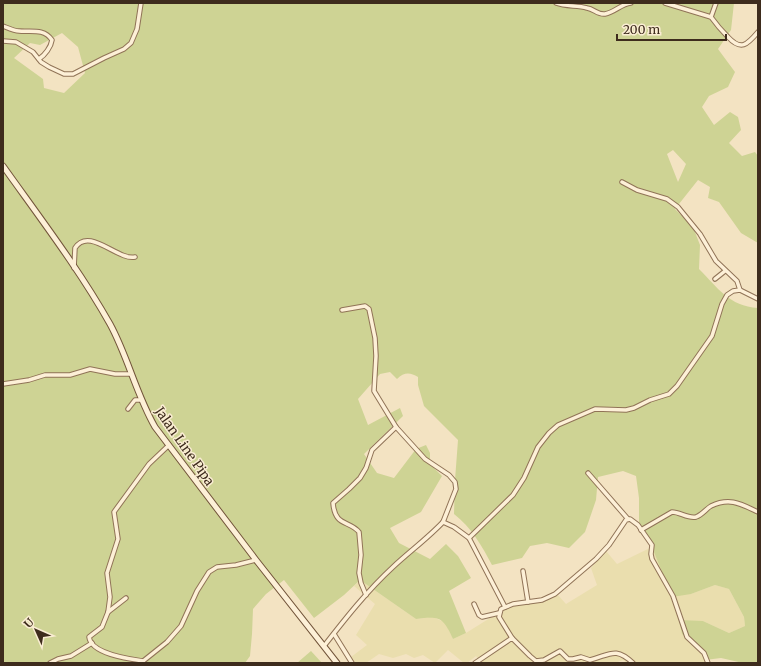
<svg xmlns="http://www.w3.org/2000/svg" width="761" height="666" font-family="Merriweather,serif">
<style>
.farmland{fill:#eadeae}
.green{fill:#ced394;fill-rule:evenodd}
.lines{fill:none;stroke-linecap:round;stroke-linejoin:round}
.minor-casing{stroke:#907357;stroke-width:5.5}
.secondary-casing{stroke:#72543a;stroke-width:7}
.minor{stroke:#fdf0d7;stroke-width:3.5}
.secondary{stroke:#fdf0d7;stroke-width:5}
.labels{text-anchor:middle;stroke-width:3;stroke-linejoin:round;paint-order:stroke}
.street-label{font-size:13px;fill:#3e2c1d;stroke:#faedd3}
</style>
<rect width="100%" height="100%" fill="#f3e3c2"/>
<polygon class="farmland" points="652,547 691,594 715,585 729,589 744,617 745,626 729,633 703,621 706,663 627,663 623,660 615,663 584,663 584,662 570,661 570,663 481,663 476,656 467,663 464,663 448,650 435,663 423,655 414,658 406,654 393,658 379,654 366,663 356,663 351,657 367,645 356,635 375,604 354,586 360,580 416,619 433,617 446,623 453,639 466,633 506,608 523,603 541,602 557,594 566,604 597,585 591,568 606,551 617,564"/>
<g class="green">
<path d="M3,3H734L731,30L718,49L735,72L728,87L709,96L702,107L714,125L730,112L738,117L741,130L729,143L742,156L755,152L758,156V243L741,233L719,202L708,198L710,187L698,180L675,209L693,227L700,245L699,269C718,288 729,306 758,308V663H743L721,658L705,660L704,652L682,634L679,620L703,621L729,633L745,626L744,617L729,589L715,585L691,594L672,597L652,547L639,522V498L636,476L623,471L598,477L596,500L585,532L569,548L547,543L530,546L522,558L492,565C482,546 471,527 454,514L455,480L458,440L424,406L418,385V377C410,372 404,372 397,379L390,372L380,374L358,399L368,425L400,408L403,416L364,454L377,473L394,478L416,449L426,445L430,453V464L442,476L421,512L390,528L399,543L430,559L446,544L458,556L471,578L449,591L466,633L453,639C443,617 440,616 416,619L360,580L344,595L314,618L284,580L266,594L253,609L252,634L250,656L245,663H3ZM62,33L78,47L85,73L64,93L44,88L43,79L14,58L30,43L40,45ZM673,150L686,164L678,182L667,154Z"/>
<polygon points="311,651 322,663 297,663"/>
</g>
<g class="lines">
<defs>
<g id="minor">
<path d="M556,3C566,7 577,5 587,8C594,9 598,15 605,14C615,12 621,4 631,3"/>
<path d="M665,3L711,17C716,24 721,30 728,37C741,51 747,45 758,32"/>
<polyline points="711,17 716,3"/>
<path d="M3,26C8,28 14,31 19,31C31,32 44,28 52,40C51,47 45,55 39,59"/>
<polyline points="3,41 16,42 33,52 41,62 49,67 64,74 73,74 104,58 124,49 131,43 137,29 141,3"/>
<polyline points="622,182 637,190 667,199 678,207 700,234 716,261 737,281 740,290"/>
<path d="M74,268L75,248C89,226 118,261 135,257"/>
<polyline points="715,279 725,271"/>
<polyline points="342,310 365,306 369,309 375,338 376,356 374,391 396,427"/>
<polyline points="3,384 29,380 45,375 70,375 90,369 115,374 131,374"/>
<polyline points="128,409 135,400 142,400"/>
<polyline points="588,473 628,519"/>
<path d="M641,530L672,512C680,512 688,519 696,517C702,515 706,509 711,506C730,497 741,504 758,512"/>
<polyline points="469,538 505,607"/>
<polyline points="523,571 528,602"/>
<path d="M366,595L361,583L359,573L361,555L359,532C349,520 335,527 333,503L349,489L360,478L366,468L372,450L396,427L425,459L449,475L455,482L456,489L443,522"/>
<polyline points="474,604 479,615 482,617 499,613"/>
<polyline points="108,612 126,598"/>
<polyline points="334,634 352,663"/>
<polyline points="512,638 499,617 501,609 513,604 542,600 555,594 596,559 609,545 626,520 630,519 638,525 652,545 651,554 652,559 673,596 687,637 704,653 708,663"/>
<path d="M324,646C345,619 367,591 393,567C409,552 428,538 443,522L454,527L469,538L513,495L524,478L538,447L549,433L558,425L595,409L626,410L634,408L650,400L669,394L677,386L712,336L722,304L727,295L733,291L740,290L758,299"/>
<path d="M143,661C129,659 91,654 89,637L102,627L108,612L110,597L107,573L118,539L114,512L149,464L169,445"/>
<polyline points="142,662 167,642 181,626 197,591 209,572 217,567 236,565 256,560"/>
<polyline points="50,663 58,659 71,656 92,643"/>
<path d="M475,663L512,638L530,656L536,661L544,660L560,651L568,659H573L581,657L590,660C610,655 615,646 633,663"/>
</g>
<path id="secondary" d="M3,166C40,218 79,269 110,324C128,357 136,394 155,427L256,560L337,663"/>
</defs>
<use href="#minor" class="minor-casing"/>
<use href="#secondary" class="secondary-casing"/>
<use href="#minor" class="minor"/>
<use href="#secondary" class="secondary"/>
</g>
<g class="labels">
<g class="street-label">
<text transform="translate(185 446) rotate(55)" y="5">Jalan Line Pipa</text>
</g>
</g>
<rect width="761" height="666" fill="none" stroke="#3e2c1d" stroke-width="8"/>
<g transform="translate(36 630) rotate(315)" stroke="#faedd3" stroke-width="3" paint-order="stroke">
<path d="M0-3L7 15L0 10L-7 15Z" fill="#3e2c1d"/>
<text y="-6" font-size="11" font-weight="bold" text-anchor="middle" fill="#3e2c1d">U</text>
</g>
<path d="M617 34v6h109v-6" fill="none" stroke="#3e2c1d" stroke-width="2"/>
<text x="623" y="34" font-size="12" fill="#3e2c1d" stroke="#faedd3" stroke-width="3" paint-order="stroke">200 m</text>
</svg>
